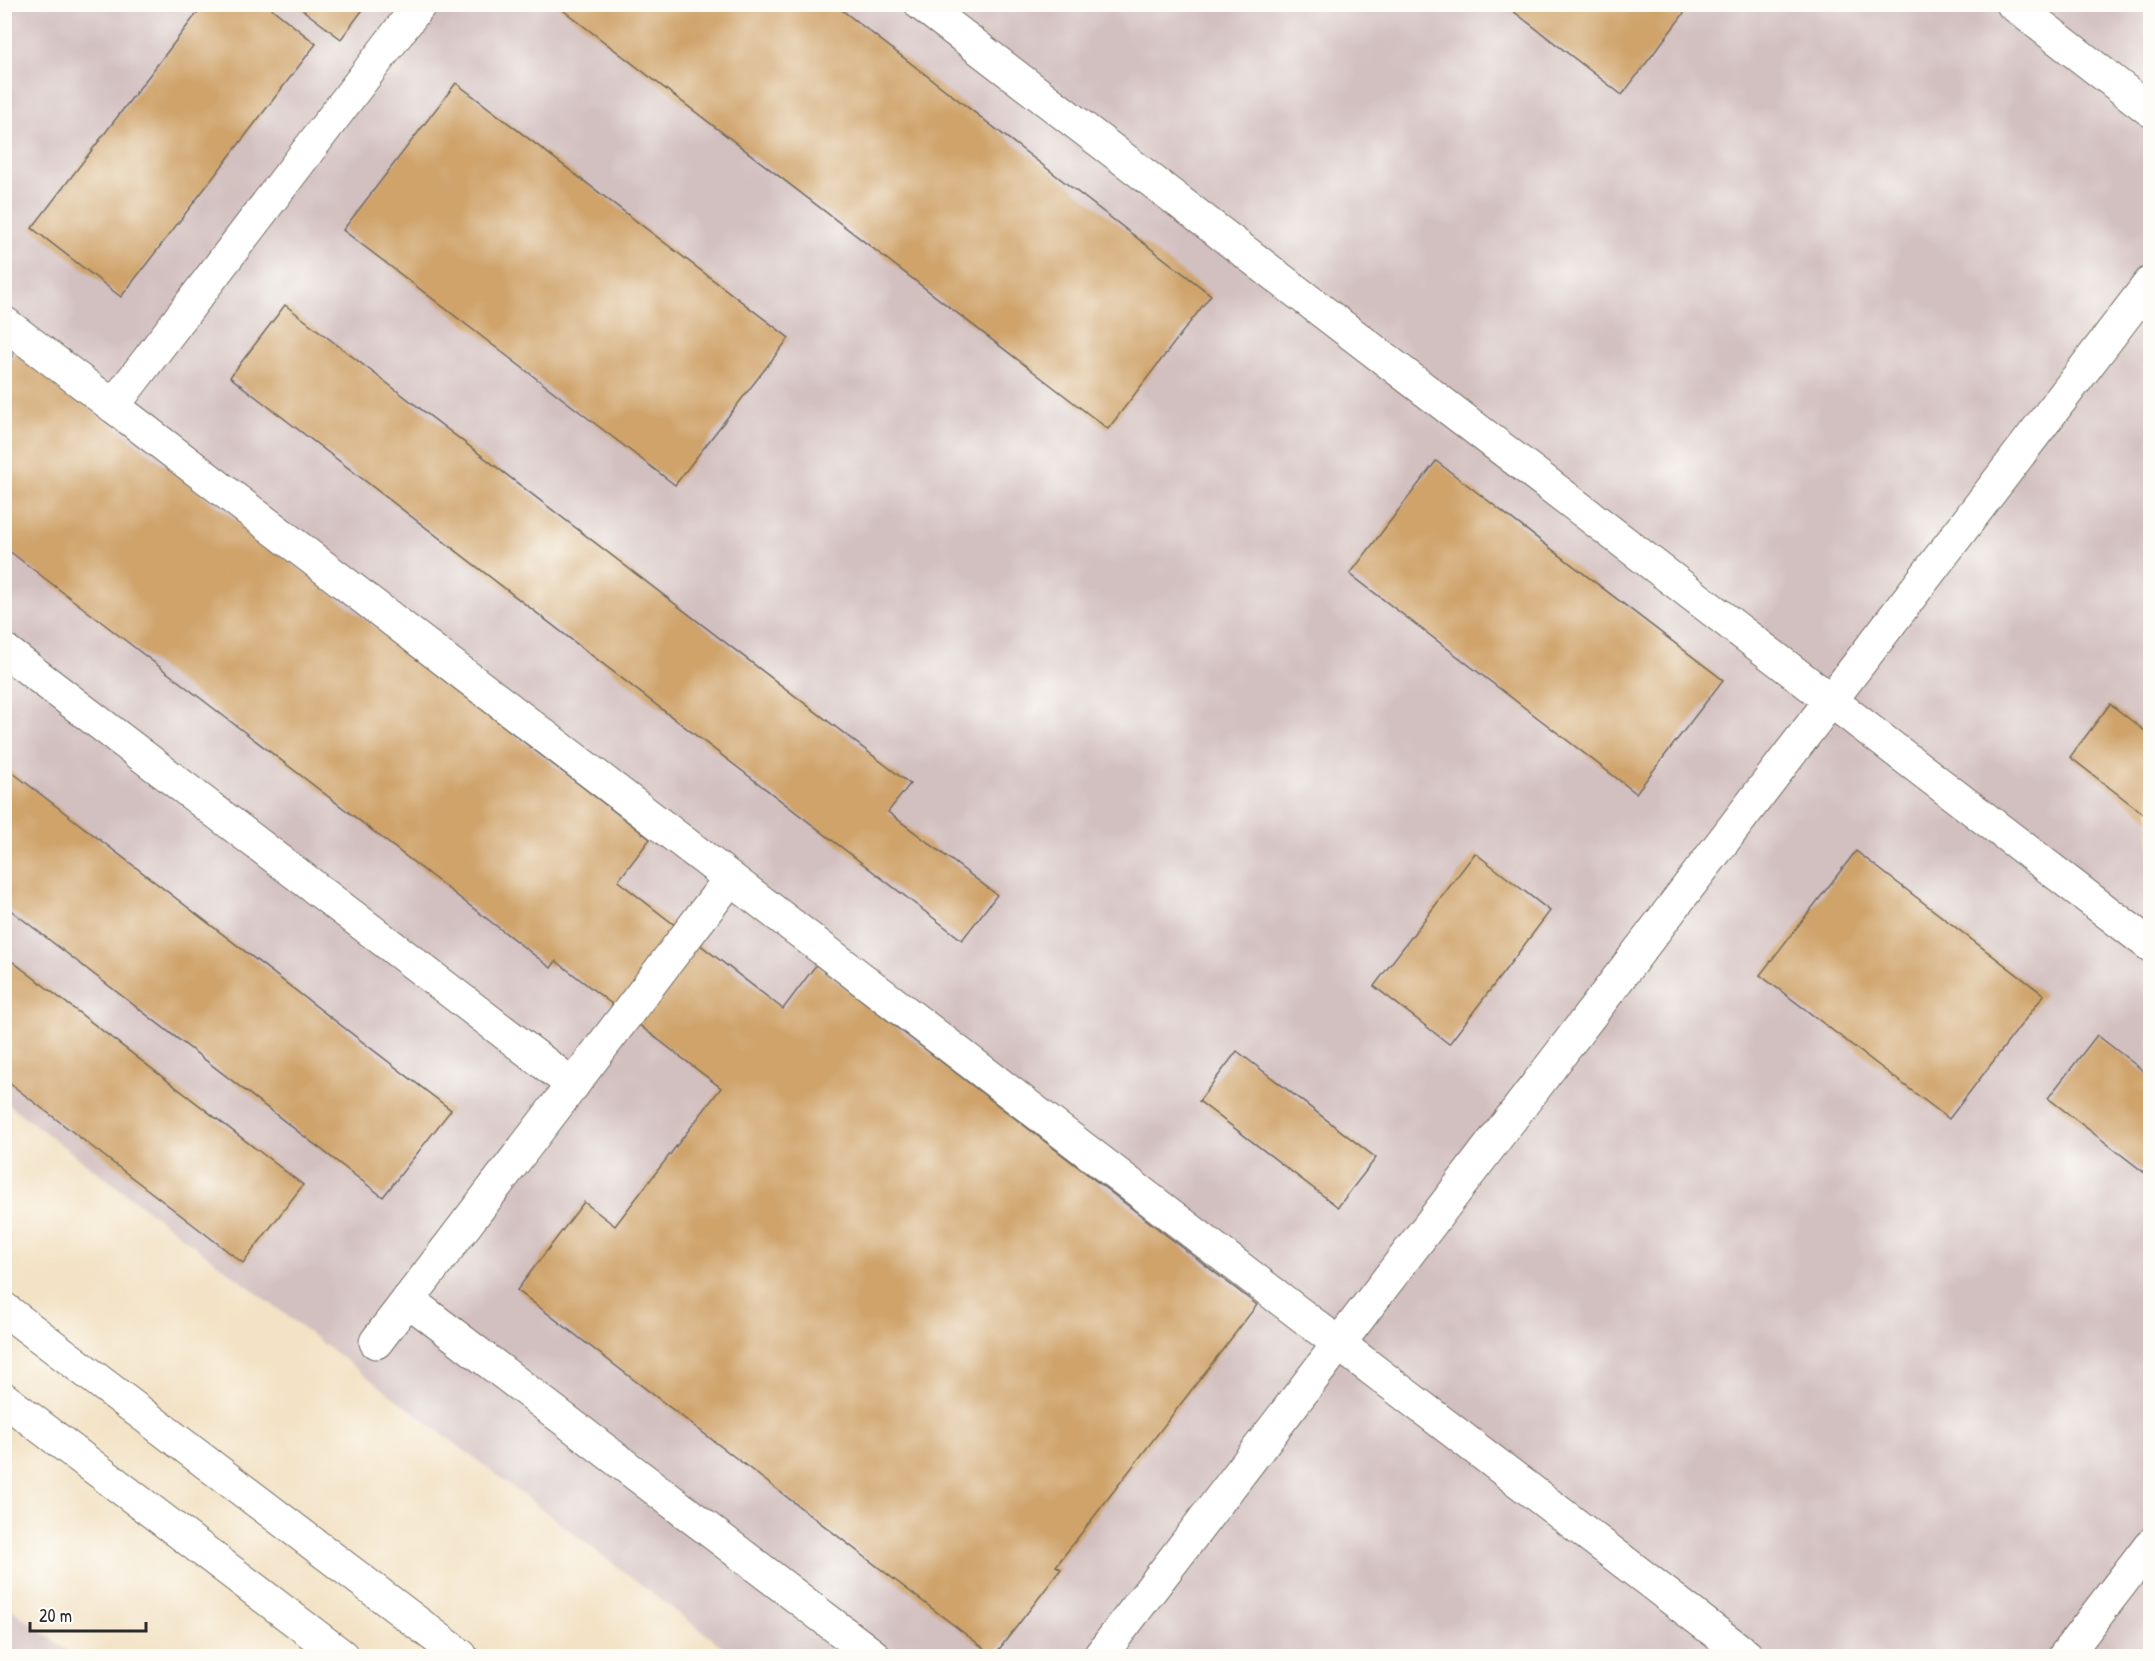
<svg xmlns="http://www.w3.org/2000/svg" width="2155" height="1661" font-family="'Patrick Hand',sans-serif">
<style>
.industrial{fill:#d2bfbf}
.building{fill:#cfa36b}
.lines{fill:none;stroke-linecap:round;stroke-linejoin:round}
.minor-casing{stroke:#716b61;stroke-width:35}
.major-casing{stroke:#716b61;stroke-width:35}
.minor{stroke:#fff;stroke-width:33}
.major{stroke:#fff;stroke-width:33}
</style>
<rect width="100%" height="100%" fill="#fdfcf7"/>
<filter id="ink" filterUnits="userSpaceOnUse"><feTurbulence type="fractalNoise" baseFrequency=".0167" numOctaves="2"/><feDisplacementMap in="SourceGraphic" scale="12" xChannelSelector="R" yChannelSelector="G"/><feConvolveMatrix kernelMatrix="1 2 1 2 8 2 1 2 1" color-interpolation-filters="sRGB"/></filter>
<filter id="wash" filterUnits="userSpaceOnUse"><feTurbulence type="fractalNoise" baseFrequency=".008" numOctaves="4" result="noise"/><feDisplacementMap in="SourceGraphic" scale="24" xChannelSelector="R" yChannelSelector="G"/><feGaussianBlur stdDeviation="1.35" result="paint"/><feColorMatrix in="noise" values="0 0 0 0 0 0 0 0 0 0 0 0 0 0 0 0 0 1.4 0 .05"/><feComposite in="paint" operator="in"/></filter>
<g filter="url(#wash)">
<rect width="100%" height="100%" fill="#f3e2c5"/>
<g class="industrial">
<polygon points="4,5 2150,5 2150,1656 735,1656 5,1102"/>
<polygon points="4,1604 5,1604 74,1656 5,1656"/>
</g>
<g id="blocks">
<g class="building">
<polygon points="204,4 266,4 316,44 121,297 32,228"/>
<polygon points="295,4 367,4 341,39"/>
<polygon points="555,4 834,4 1211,295 1108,429"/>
<polygon points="1504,4 1691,4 1622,95"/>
<polygon points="456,83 789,338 675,485 343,230"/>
<polygon points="285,305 910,784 888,812 997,895 962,940 230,377"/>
<polygon points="16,351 650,839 618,881 783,1009 816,965 1257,1305 1056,1566 1061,1569 994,1656 517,1290 584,1202 615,1226 721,1088 556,961 551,968 4,547 4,366"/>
<polygon points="1436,461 1723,680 1636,793 1350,574"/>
<polygon points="2110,704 2150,735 2150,819 2070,757"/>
<polygon points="4,766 451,1110 383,1197 4,905"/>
<polygon points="1856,851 2044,995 1949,1119 1760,975"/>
<polygon points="1475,853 1550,911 1449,1044 1374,986"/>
<polygon points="4,955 303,1185 243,1263 4,1079"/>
<polygon points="2097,1035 2150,1076 2150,1177 2048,1098"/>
<polygon points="1237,1051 1376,1158 1338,1207 1199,1101"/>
</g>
</g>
</g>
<g filter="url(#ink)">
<use href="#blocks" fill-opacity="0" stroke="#716b61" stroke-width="1.5"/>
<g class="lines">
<defs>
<g id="minor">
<polyline points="921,4 2150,945"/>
<polyline points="2013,4 2150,110"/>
<polyline points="4,323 113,406 420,4"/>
<polyline points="113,406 1747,1656"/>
<polyline points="4,650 573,1085"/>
<polyline points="408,1300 874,1656"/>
<polyline points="376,1342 730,879"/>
<polyline points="1100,1656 2150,283"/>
<polyline points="2065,1656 2150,1545"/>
</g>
<g id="major">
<polyline points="4,1309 461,1656"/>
<polyline points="4,1399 342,1656"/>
</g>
</defs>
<use href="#minor" class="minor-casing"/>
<use href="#major" class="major-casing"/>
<use href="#minor" class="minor"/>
<use href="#major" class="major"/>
</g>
</g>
<rect width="2155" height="1661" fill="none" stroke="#fdfcf7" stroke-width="24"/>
<path d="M30 1622v9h116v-9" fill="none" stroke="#2b2b2b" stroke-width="3"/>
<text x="39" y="1622" font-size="18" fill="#2b2b2b" stroke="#fdfcf7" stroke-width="4.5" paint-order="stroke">20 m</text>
</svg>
